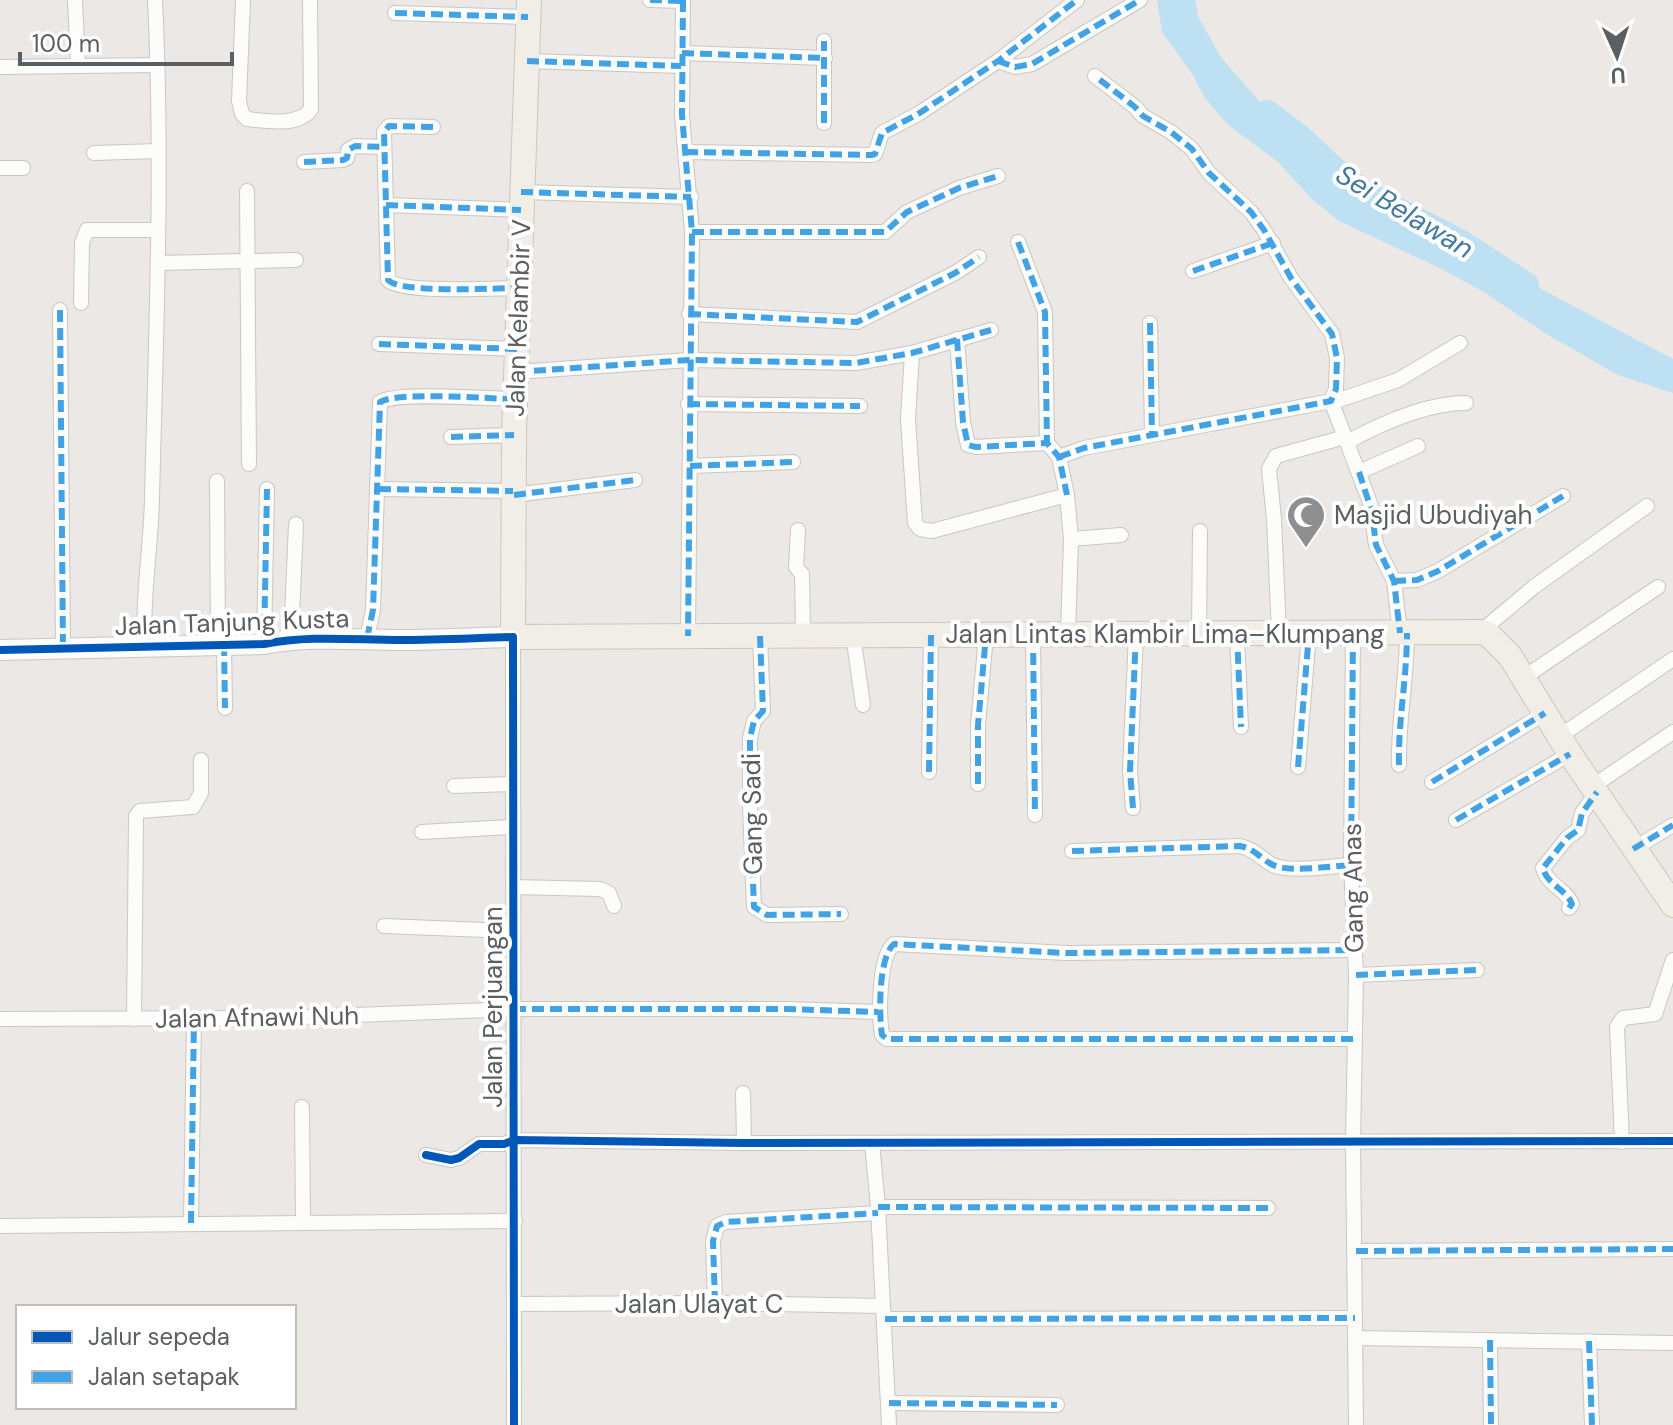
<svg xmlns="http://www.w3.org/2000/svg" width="1673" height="1425" font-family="'DM Sans',sans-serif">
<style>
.water{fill:#bde0f2}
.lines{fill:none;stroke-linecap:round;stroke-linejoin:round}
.river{stroke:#bde0f2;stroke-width:26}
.street-casing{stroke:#c7c7c7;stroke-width:16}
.secondary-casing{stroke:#c7c7c7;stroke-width:22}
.primary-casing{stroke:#d0c5b5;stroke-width:26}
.street{stroke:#fcfcfb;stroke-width:14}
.secondary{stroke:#fcfcfb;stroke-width:20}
.primary{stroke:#f1eee8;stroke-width:24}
.quiet{stroke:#42a2e6;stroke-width:6;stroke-dasharray:12 6;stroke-linecap:butt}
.cycleway-casing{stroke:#fff;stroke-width:13}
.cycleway{stroke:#0057b8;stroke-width:8}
.labels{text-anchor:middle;stroke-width:8;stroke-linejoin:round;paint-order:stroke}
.street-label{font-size:26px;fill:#5b5f62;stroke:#fff}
.poi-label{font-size:26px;fill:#5b5f62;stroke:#fff;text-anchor:start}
.water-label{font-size:28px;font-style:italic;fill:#457a9f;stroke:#fff}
</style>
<rect width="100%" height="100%" fill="#ebe8e5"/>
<polygon class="water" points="1157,0 1195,0 1198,16 1220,56 1234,73 1263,105 1347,180 1422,226 1673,359 1673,393 1618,375 1545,333 1484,292 1442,269 1339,221 1312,199 1278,162 1228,125 1205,98 1191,72 1162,32"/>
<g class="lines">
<polyline class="river" points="1267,113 1299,137 1340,175 1366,194 1458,241 1526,285"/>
<defs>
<g id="street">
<polyline points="75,0 78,66"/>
<path d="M243,0L239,101L242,114L247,119C266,121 299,127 311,109L310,0"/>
<polyline points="650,0 683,1"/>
<polyline points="683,0 682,115 692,232 688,636"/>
<polyline points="395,13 528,17"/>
<polyline points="682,53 825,58"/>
<polyline points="527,61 681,66"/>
<polyline points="998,61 1015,67 1032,64 1140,0"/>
<polyline points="0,67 158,65"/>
<polyline points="1095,76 1135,107 1143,116 1171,132 1192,149 1209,173 1251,212 1264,230 1291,278 1332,334 1337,358 1336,389 1331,401 1345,437"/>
<polyline points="824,123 824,41"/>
<path d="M433,127L389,126L384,132L388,280C401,294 497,288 521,288"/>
<polyline points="686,152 872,155 875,154 882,133 918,114 998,61 1077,0"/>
<polyline points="94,153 158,151"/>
<polyline points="304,162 343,160 347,158 348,150 355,146 384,147"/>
<polyline points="0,168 23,168"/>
<polyline points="247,191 249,464"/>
<polyline points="521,192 691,197"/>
<polyline points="386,205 521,210"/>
<polyline points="692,232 885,232 907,212 959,188 998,176"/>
<polyline points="1018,242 1045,312 1047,443 1059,457 1067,495"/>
<polyline points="158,263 296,260"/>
<polyline points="1193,271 1273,243"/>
<polyline points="81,303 82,243 87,230 157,230"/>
<polyline points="60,310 63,648"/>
<polyline points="689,314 857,322 955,273 979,257"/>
<polyline points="1150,323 1152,434"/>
<polyline points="957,339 963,422 968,445 976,447 1047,443"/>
<polyline points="379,344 518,349"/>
<polyline points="912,353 908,419 915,523 920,529 932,531 1067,495 1071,539 1068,635"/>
<polyline points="516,372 689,360 856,363 912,353 991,330"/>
<polyline points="688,404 860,406"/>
<polyline points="451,437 514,435"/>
<path d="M1347,442C1382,423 1426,403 1466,403"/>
<polyline points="1059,457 1084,448 1342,399 1398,380 1460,343"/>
<polyline points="690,466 793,462"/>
<polyline points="1359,472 1418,446"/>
<polyline points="217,481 218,645"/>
<polyline points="379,489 513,491"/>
<polyline points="514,495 635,480"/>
<polyline points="798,530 796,567 802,574 803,636"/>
<polyline points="1071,539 1121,535"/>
<polyline points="1394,581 1417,580 1438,571 1563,496"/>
<polyline points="1480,632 1535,586 1647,506"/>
<polyline points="1353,633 1351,865 1356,975 1353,1143 1356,1425"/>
<polyline points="1199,634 1200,531"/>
<polyline points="1237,634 1241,727"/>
<polyline points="1279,634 1274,519 1269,469 1276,456 1345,437 1370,503 1376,545 1394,581 1400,633"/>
<polyline points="853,635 863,705"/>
<polyline points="1033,635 1035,815"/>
<polyline points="760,636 763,711 754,721 750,738 750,806 754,907 767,915 841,914"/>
<polyline points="513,637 514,1425"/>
<path d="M367,638L373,610L380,402C398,391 490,399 515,399"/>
<polyline points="291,639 296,524"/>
<polyline points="224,644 225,708"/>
<polyline points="264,644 267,489"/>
<path d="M145,645C142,597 151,547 152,499C156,333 163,166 155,0"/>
<polyline points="1523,678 1658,587"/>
<polyline points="1560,736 1673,659"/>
<path d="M1399,765C1398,720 1407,678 1407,633"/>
<polyline points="1298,767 1309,633"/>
<polyline points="929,772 931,635"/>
<polyline points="1432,782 1545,713"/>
<polyline points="978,784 978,725 986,635"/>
<polyline points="454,786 512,784"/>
<polyline points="1593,786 1673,732"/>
<polyline points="1133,808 1130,771 1136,634"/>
<polyline points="1456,820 1570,754"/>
<polyline points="422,832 512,827"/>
<polyline points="1633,849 1673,825"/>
<path d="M1072,851L1240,846C1255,849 1261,859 1273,865C1291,873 1330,866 1351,865"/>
<polyline points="513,887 600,889 609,893 614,906"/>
<path d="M1569,908L1572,904C1566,889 1547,885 1543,868L1567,838L1578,830L1582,813L1597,792"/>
<polyline points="384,926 512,931"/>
<polyline points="1356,975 1477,970"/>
<polyline points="0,1019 274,1018 514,1009 786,1009 878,1012"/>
<polyline points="134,1019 136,816 140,811 193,807 201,793 201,760"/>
<path d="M1353,1039H887L882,1035C879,1016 878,957 894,944L1066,953L1354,950"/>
<polyline points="743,1093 744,1143"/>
<polyline points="302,1107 303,1222"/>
<polyline points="1622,1142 1617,1027 1623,1018 1655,1014 1673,960"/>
<polyline points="872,1143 878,1207 889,1425"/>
<polyline points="426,1155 451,1160 459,1158 479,1144 504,1144 515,1140 744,1143 1673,1141"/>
<polyline points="878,1207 1268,1208"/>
<polyline points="191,1223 194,1018"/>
<polyline points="0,1226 515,1221"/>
<polyline points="1356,1251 1673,1249"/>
<polyline points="715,1303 713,1241 717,1226 726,1222 878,1213"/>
<polyline points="514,1304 715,1303 883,1306"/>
<polyline points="885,1319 1355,1318"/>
<polyline points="1355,1338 1673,1343"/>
<polyline points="1490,1340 1491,1425"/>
<polyline points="1589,1341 1592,1425"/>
<polyline points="889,1403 1057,1405"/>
</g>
<path id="secondary" d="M0,650L264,644C310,635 354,640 400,640C438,640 475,638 513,637"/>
<polyline id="primary" points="529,0 514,435 513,637 1480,632 1488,634 1510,656 1570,754 1673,905"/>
</defs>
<use href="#street" class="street-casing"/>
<use href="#secondary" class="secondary-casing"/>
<use href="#primary" class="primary-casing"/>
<use href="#street" class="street"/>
<use href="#secondary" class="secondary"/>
<use href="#primary" class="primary"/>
<g class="quiet">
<polyline points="650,0 683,1"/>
<polyline points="683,0 682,115 692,232 688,636"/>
<polyline points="395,13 528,17"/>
<polyline points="682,53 825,58"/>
<polyline points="527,61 681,66"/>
<polyline points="998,61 1015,67 1032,64 1140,0"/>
<polyline points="824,123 824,41"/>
<path d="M433,127L389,126L384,132L388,280C401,294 497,288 521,288"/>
<polyline points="686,152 872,155 875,154 882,133 918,114 998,61 1077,0"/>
<polyline points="304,162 343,160 347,158 348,150 355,146 384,147"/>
<polyline points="521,192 691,197"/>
<polyline points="386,205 521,210"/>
<polyline points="692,232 885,232 907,212 959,188 998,176"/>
<polyline points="1018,242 1045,312 1047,443 1059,457 1067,495"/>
<polyline points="1193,271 1273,243"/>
<polyline points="60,310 63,648"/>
<polyline points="689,314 857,322 955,273 979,257"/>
<polyline points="1150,323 1152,434"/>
<polyline points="957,339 963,422 968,445 976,447 1047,443"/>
<polyline points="379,344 518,349"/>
<polyline points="516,372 689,360 856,363 912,353 991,330"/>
<polyline points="688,404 860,406"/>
<polyline points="451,437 514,435"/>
<polyline points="1059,457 1084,448 1331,401 1336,389 1337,358 1332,334 1291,278 1264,230 1251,212 1209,173 1192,149 1171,132 1143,116 1135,107 1095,76"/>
<polyline points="690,466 793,462"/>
<polyline points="1359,472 1372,512 1376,545 1394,581 1400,633"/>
<polyline points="379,489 513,491"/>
<polyline points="514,495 635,480"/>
<polyline points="1394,581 1417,580 1438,571 1563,496"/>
<polyline points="1237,634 1241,727"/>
<polyline points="1033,635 1035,815"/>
<polyline points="760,636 763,711 754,721 750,738 750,806 754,907 767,915 841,914"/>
<path d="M367,638L373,610L380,402C398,391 490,399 515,399"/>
<polyline points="224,644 225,708"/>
<polyline points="264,644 267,489"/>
<path d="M1399,765C1398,720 1407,678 1407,633"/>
<polyline points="1298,767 1309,633"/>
<polyline points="929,772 931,635"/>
<polyline points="1432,782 1545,713"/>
<polyline points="978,784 978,725 986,635"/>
<polyline points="1133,808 1130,771 1136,634"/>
<polyline points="1456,820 1570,754"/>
<polyline points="1633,849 1673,825"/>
<path d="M1072,851L1240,846C1255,849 1261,859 1273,865C1291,873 1330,866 1351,865L1353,633"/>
<path d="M1569,908L1572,904C1566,889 1547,885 1543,868L1567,838L1578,830L1582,813L1597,792"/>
<polyline points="1356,975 1477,970"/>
<polyline points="514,1009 786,1009 878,1012"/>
<path d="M1353,1039H887L882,1035C879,1016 878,957 894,944L1066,953L1354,950"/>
<polyline points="878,1207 1268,1208"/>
<polyline points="191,1223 194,1018"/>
<polyline points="1356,1251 1673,1249"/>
<polyline points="715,1303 713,1241 717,1226 726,1222 878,1213"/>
<polyline points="885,1319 1355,1318"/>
<polyline points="1490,1340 1491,1425"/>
<polyline points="1589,1341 1592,1425"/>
<polyline points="889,1403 1057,1405"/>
</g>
<defs>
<g id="cycleway">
<path d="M0,650L264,644C310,635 354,640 400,640C438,640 475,638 513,637L514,1425"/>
<polyline points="426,1155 451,1160 459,1158 479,1144 504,1144 515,1140 744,1143 1673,1141"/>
</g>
</defs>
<use href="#cycleway" class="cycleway-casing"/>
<use href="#cycleway" class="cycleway"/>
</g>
<defs>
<symbol id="mosque-pin" viewBox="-11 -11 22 30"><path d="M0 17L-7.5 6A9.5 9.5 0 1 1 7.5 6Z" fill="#8d8f90" stroke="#fff"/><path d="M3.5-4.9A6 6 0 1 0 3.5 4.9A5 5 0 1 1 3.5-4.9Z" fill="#fff"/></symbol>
</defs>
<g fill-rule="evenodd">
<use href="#mosque-pin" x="1284" y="493" width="44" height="60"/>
</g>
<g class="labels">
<g class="street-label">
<text transform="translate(518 318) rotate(-88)" y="9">Jalan Kelambir V</text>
<text transform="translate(232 622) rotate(-2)" y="9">Jalan Tanjung Kusta</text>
<text x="1165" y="643">Jalan Lintas Klambir Lima–Klumpang</text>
<text transform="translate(752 814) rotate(-91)" y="9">Gang Sadi</text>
<text transform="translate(1353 888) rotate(-91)" y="9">Gang Anas</text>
<text transform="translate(493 1007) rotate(-90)" y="9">Jalan Perjuangan</text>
<text transform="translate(257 1017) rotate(-1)" y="9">Jalan Afnawi Nuh</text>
<text x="699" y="1313">Jalan Ulayat C</text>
</g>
<g class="poi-label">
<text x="1334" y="524">Masjid Ubudiyah</text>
</g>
<g class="water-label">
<text transform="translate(1405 211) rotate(31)" y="10">Sei Belawan</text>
</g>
</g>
<rect x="16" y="1305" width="280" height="104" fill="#ffffff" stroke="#bdbfc0" stroke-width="2"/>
<rect x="32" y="1331" width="40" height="12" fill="#0057b8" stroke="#bdbfc0" stroke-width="2"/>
<text x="88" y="1345" font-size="24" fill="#5b5f62">Jalur sepeda</text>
<rect x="32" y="1371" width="40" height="12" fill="#42a2e6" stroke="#bdbfc0" stroke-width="2"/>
<text x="88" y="1385" font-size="24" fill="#5b5f62">Jalan setapak</text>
<g transform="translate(1617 56) rotate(177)" stroke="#ffffff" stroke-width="6" paint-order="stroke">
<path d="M0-6L14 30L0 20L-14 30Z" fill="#5b5f62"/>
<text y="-12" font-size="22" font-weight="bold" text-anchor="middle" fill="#5b5f62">U</text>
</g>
<path d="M20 52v12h212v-12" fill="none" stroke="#5b5f62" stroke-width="4"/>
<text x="32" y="52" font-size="24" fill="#5b5f62" stroke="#ffffff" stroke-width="6" paint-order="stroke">100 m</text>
</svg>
